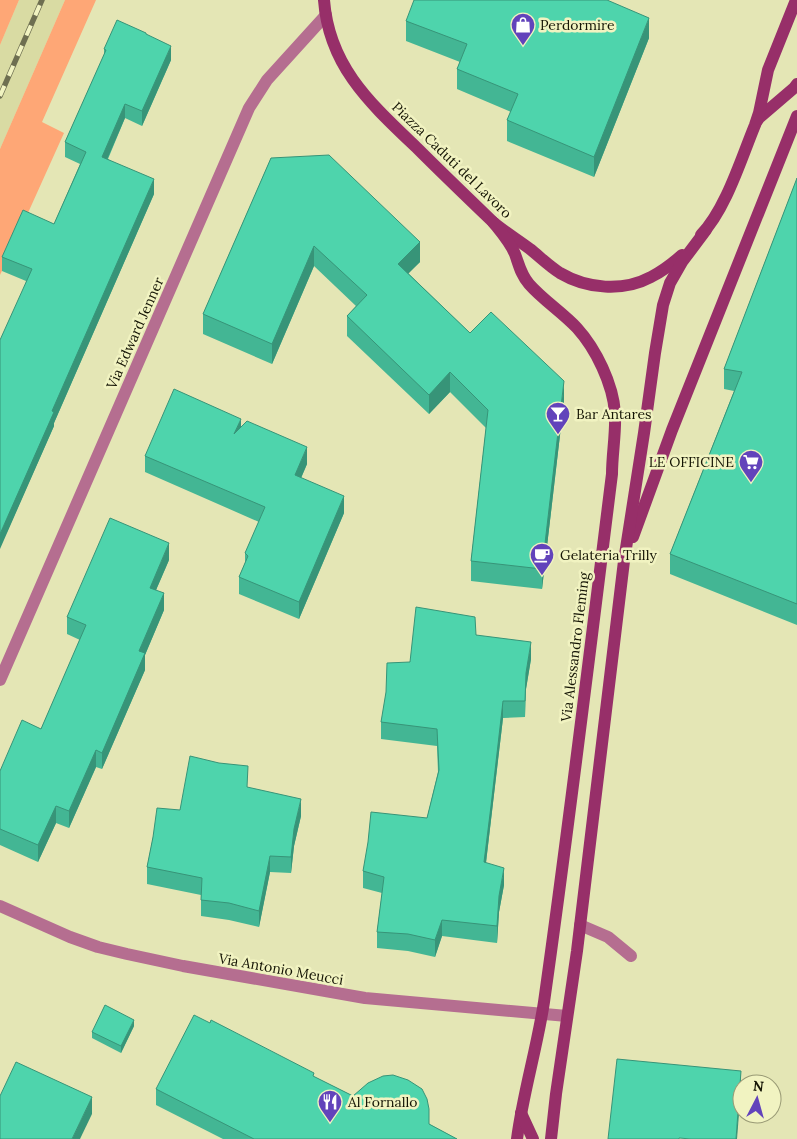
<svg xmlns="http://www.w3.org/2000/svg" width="797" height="1139" font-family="Lora,serif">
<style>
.built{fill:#d9dba3}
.green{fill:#fea776}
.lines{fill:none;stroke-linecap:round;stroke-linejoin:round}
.service{stroke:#b56e90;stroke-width:12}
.minor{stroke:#b56e90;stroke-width:12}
.secondary{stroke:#972f69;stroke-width:12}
.rail-casing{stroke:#6e6f51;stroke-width:5.5}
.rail{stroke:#f1f3c1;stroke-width:4;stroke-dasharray:11;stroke-linecap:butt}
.wall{fill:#43b694}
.shaded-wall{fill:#379478}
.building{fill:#4ed4ac;stroke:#379478}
.labels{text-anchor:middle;stroke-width:5;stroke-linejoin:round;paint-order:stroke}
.poi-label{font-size:14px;fill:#141404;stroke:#f1f3c1;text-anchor:start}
.street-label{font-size:14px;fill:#141404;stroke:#f1f3c1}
</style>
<rect width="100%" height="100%" fill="#e4e6b5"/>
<polygon class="built" points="19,0 65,0 0,149 0,45"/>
<g class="green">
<polygon points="0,0 19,0 0,45"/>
<polygon points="65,0 96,0 42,122 64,133 0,275 0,149"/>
</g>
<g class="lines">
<polyline class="service" points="580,925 608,937 631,956"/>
<g class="minor">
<polyline points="0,680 249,108 267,80 326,15"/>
<polyline points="0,906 70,937 98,947 127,954 183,966 365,998 567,1016"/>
</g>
<g class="secondary">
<path d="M324,0C329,67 371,104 417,148C442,173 468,198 493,222C505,232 518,240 530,249C540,257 549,266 560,273C587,289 623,292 651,277C663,271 673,263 682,255"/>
<polyline points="757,121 759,118 794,88 797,84"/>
<path d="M493,222C501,232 510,242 515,254C519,265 521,275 529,284C543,300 562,312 577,328C596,349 613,384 615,413C616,434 612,454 612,474C590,650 569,826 544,1002C537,1048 523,1093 517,1139"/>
<path d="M701,235C726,209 741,159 755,125L759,113L768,70L796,0"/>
<polyline points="633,537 672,430 797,116"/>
<polyline points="521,1113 533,1139"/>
<polyline points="551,1139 556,1094 577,951 624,561 644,433 655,353 663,305 670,283 682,262 706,230"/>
</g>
<defs>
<polyline id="rail" points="0,96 42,0"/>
</defs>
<use href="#rail" class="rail-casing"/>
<use href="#rail" class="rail"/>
</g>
<g class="wall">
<polygon points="406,21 649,38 594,177 507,141 507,120 511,112 457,89 457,69 460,62 406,41"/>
<polygon points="146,35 171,60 142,126 125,118 108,159 154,194 54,423 54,426 7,532 26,281 2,271 2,257 54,224 80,164 65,157 65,142 104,55 104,49"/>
<polygon points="271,158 420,262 408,273 470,333 564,401 542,589 471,581 471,561 486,428 450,392 429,414 347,336 347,316 356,306 314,266 272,364 203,334 203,314"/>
<polygon points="797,178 797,625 670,574 670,554 734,391 724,389 724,369"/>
<polygon points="241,427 307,464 301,478 344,513 299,619 239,594 239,577 245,563 245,553 259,522 145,472 145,456"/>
<polygon points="169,560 156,590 164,610 145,655 145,670 102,769 96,767 69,828 56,823 38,862 0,845 0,771 41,729 80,640 67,634 67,617"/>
<polygon points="476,635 531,659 526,689 525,717 503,718 486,863 504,885 499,912 497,943 442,936 435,957 408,951 377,948 377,932 382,893 363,888 363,871 427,818 438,772 437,746 381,739 381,722 410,662"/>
<polygon points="248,788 301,816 294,846 291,873 270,872 259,927 229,920 201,916 201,895 147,884 147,867 153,837 180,810"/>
<polygon points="134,1026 121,1053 92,1038 92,1032"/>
<polygon points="314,1077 353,1096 429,1124 457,1139 223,1139 156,1105 156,1089"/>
</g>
<g class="shaded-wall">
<polygon points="649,18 649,38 594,177 594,157"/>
<polygon points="171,46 171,60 142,126 142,111"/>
<polygon points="125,104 125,118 102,171 102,157"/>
<polygon points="154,179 154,194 54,423 54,426 0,549 0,534 52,411"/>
<polygon points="420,242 420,262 398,284 398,264"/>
<polygon points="314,246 314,266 272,364 272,344"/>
<polygon points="450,372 450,392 429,414 429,395"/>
<polygon points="564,381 564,401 542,589 542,569"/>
<polygon points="241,419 241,435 234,434"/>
<polygon points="307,447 307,464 295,492 295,475"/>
<polygon points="344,496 344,513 299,619 299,602"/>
<polygon points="169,543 169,560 150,604 150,588"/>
<polygon points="164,593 164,610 145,655 145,670 102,769 102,753 139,651"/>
<polygon points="531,642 531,659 526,689 525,717 526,673"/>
<polygon points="503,701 503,718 484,879 484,862"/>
<polygon points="96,750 96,767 69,828 69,811"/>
<polygon points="301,799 301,816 294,846 291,873 291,857 294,829"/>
<polygon points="56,806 56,823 38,862 38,845"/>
<polygon points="270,856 270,872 259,927 259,911"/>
<polygon points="504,868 504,885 499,912 497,943 497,926 499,896"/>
<polygon points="442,920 442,936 435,957 435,940"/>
<polygon points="134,1020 134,1026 121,1053 121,1046"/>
<polygon points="741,1071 741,1088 737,1139 736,1139"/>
<polygon points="92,1097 92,1114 80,1139 72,1139"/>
</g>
<g class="building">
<polygon points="414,0 607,0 649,18 594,157 507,120 518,94 457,69 467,44 406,21"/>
<polygon points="117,20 146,33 146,34 171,46 142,111 125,104 102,157 154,179 52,411 54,412 0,534 0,340 32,269 2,257 23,210 54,224 86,152 65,142 106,50 104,49"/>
<polygon points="329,155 420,242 398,264 470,333 491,312 564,381 542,569 471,561 488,410 450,372 429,395 347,316 367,295 314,246 272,344 203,314 271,158"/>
<polygon points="797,178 797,604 670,554 742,372 724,369"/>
<polygon points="174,389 241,419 234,434 247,421 307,447 295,475 344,496 299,602 239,577 248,556 245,553 265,507 145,456"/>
<polygon points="110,518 169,543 150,588 164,593 139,651 145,653 102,753 96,750 69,811 56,806 38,845 0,829 0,771 22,720 41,729 86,625 67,617"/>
<polygon points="416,607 475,617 476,635 531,642 526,673 525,701 503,701 491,806 484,862 504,868 499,896 497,926 442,920 435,940 408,934 377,932 384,877 363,871 368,842 371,812 427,818 439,770 437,729 381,722 386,692 387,663 410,662"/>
<polygon points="190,756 219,763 248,766 247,787 301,799 294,829 291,857 270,856 259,911 229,903 201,900 202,878 147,867 153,837 157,808 180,810"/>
<polygon points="105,1005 134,1020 121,1046 92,1032"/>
<polygon points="194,1015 210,1023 211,1020 314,1073 313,1076 353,1096 368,1083 383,1076 393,1075 408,1080 422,1089 427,1099 429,1109 429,1124 457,1139 254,1139 156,1089"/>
<polygon points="617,1059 741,1071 736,1139 691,1139 679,1138 679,1139 608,1139"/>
<polygon points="16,1062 92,1097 72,1139 0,1139 0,1096"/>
</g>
<defs>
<symbol id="shop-pin" viewBox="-11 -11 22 30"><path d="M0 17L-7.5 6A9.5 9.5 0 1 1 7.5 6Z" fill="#6243bb" stroke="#f1f3c1"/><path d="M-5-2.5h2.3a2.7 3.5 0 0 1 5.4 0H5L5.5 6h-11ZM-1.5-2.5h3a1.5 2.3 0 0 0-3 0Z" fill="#fff"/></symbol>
<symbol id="bar-pin" viewBox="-11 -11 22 30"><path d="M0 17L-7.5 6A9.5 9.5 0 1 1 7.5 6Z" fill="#6243bb" stroke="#f1f3c1"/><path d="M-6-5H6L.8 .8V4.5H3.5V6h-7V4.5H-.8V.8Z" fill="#fff"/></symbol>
<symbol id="supermarket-pin" viewBox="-11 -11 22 30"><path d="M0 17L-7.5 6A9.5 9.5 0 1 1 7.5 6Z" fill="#6243bb" stroke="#f1f3c1"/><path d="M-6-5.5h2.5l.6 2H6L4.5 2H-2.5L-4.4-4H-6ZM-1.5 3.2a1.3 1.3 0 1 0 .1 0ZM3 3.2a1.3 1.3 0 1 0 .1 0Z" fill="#fff"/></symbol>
<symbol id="cafe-pin" viewBox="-11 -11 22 30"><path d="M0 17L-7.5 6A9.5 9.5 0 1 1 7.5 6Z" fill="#6243bb" stroke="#f1f3c1"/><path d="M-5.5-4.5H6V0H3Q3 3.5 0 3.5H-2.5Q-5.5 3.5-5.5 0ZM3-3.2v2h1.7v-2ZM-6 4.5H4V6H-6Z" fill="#fff"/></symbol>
<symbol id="restaurant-pin" viewBox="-11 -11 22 30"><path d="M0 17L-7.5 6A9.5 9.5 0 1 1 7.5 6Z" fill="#6243bb" stroke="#f1f3c1"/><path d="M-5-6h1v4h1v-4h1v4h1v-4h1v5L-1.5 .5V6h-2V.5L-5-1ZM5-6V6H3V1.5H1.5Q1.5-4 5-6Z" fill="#fff"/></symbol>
</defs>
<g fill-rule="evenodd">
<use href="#shop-pin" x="509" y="11" width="28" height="38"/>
<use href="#bar-pin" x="544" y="400" width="28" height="38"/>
<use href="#supermarket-pin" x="737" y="448" width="28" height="38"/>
<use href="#cafe-pin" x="528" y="541" width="28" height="38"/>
<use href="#restaurant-pin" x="316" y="1088" width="28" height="38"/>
</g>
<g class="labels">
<g class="poi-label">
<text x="540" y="30">Perdormire</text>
<text x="576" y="419">Bar Antares</text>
<text x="734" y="467" text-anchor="end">LE OFFICINE</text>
<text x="560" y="560">Gelateria Trilly</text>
<text x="348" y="1107">Al Fornallo</text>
</g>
<g class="street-label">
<text transform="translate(452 160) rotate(44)" y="5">Piazza Caduti del Lavoro</text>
<text transform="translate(135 333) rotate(-66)" y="5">Via Edward Jenner</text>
<text transform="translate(575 647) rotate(-83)" y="5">Via Alessandro Fleming</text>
<text transform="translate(281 969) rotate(10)" y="5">Via Antonio Meucci</text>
</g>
</g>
<g transform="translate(757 1099) rotate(6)"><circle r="24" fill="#f1f3c1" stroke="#999a75"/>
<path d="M0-4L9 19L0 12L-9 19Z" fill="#6243bb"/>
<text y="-8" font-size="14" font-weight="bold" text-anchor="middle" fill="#141404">N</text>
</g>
</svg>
